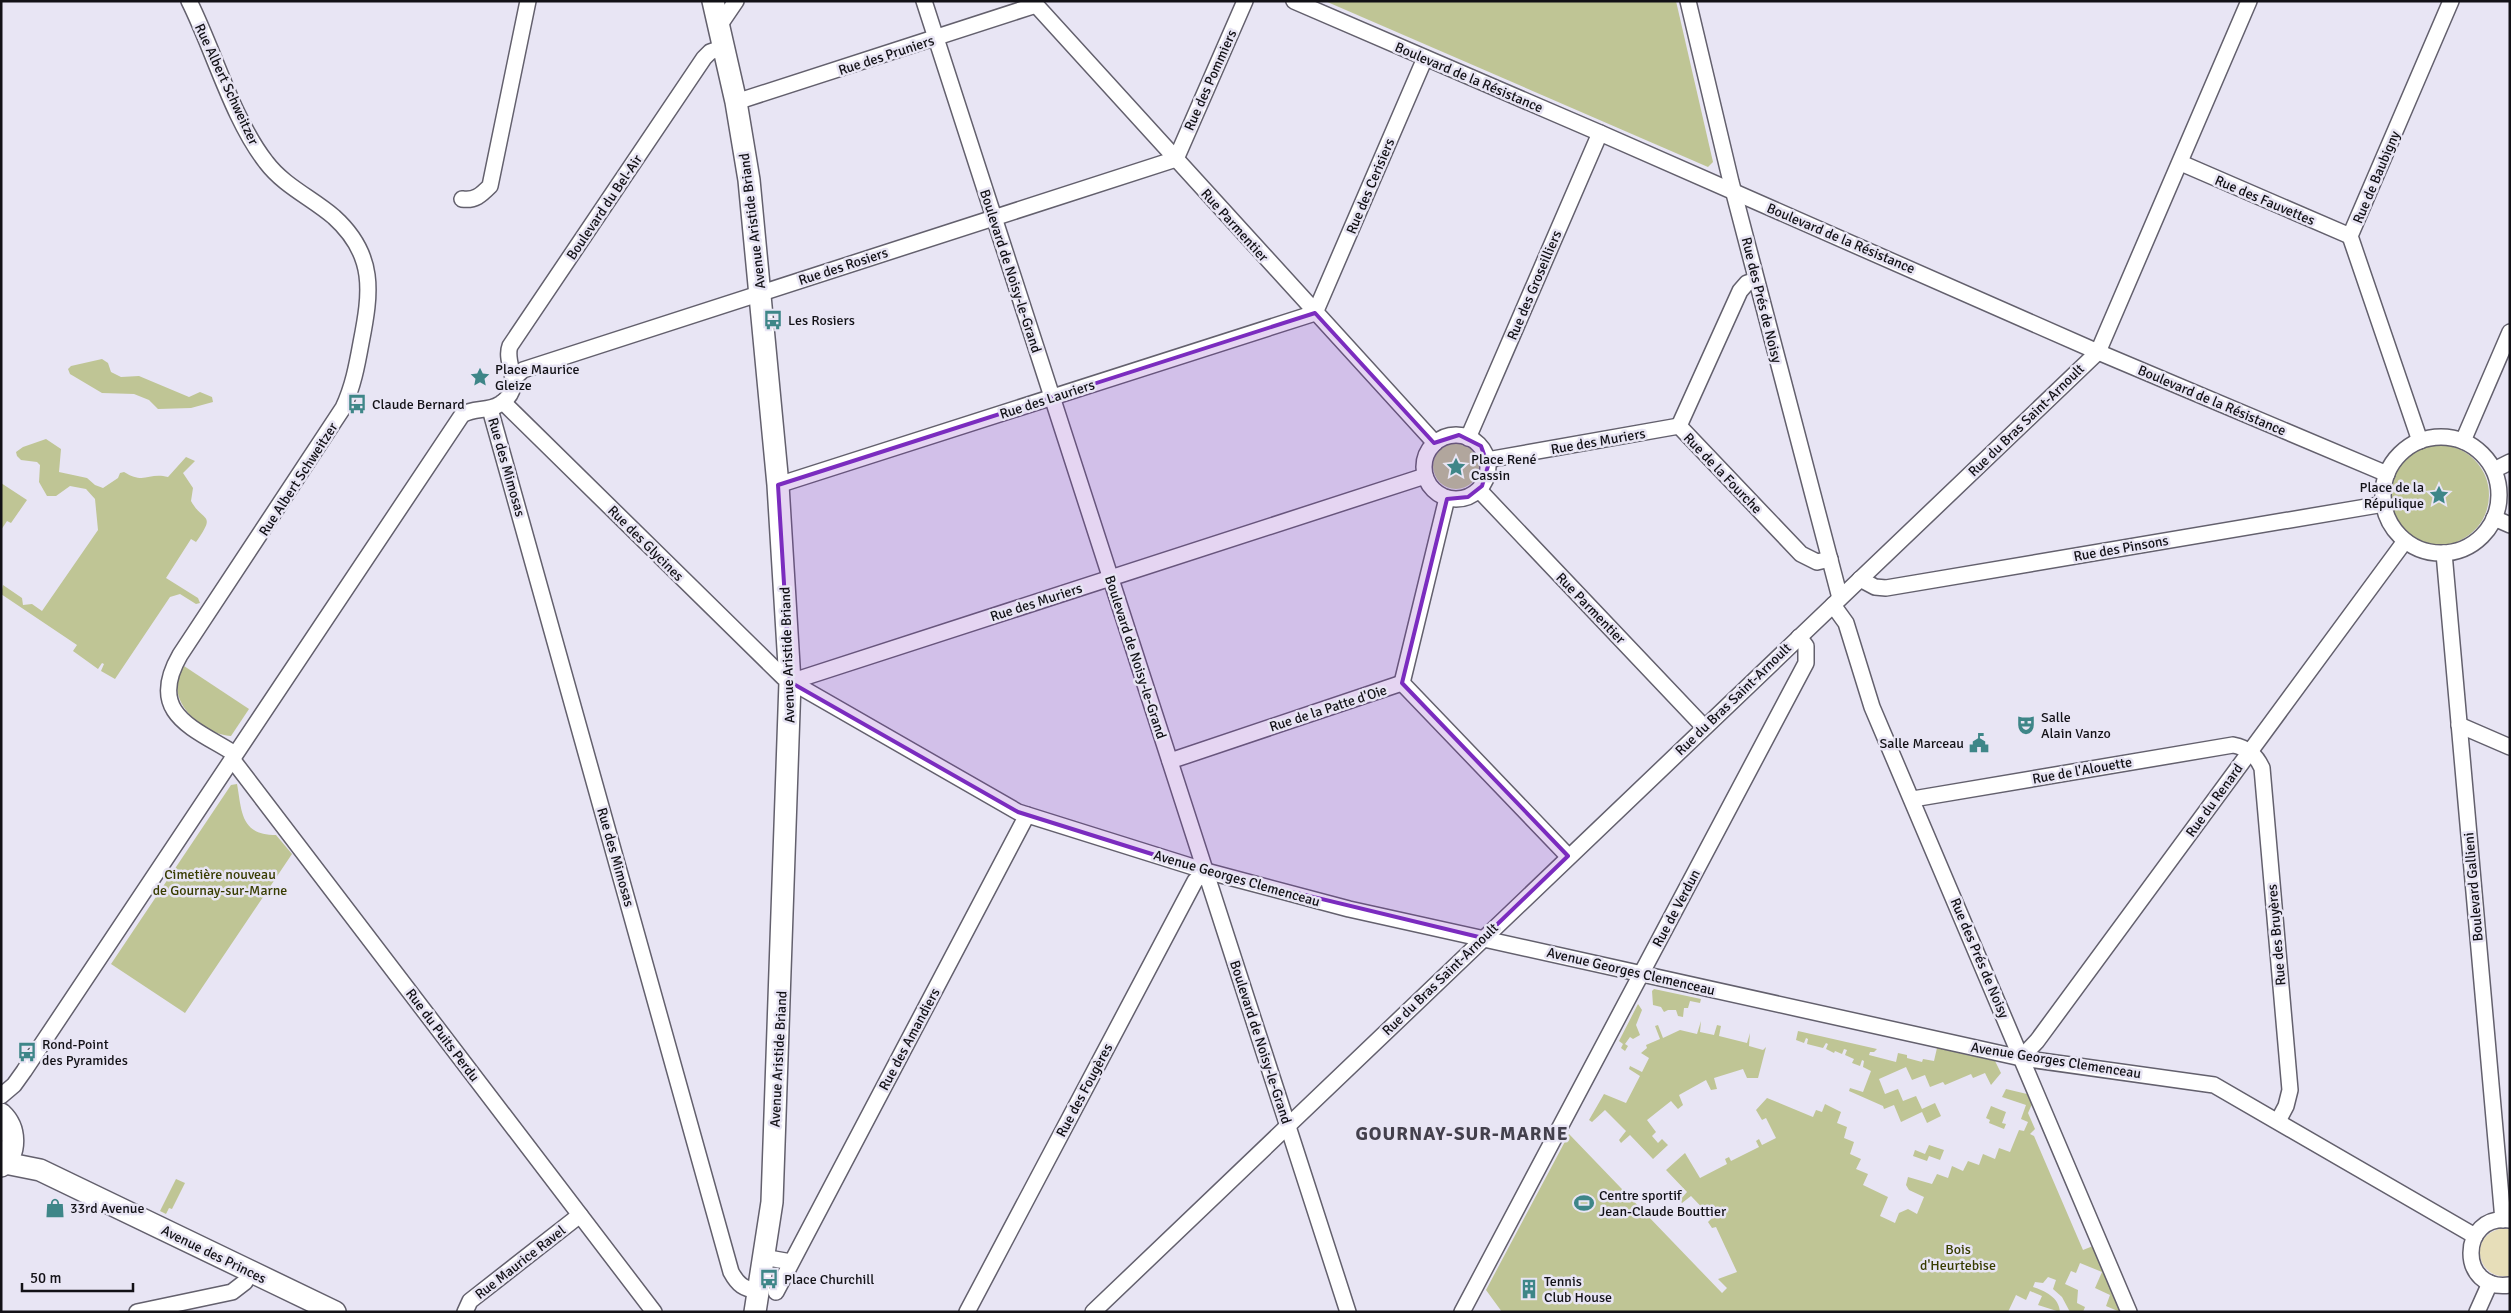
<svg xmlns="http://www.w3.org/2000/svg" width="2511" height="1313" font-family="Signika,sans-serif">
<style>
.green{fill:#bfc595}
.sand{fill:#e7deb9}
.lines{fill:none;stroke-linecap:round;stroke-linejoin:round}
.street-casing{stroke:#63606d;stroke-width:18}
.secondary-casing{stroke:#63606d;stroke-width:24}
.street{stroke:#fff;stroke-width:15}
.secondary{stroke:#fff;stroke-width:21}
.marked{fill:#7b2cbf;fill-opacity:0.2;stroke:#7b2cbf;stroke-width:4;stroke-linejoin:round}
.labels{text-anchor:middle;stroke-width:5;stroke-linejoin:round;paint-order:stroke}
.street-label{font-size:14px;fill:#121116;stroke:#e8e5f4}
.poi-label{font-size:14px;fill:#121116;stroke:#e8e5f4;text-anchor:start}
.park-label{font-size:14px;fill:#383c00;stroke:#e8e5f4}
.district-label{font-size:19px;font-weight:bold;letter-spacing:1px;fill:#43404c;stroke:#e8e5f4}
</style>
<rect width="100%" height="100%" fill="#e8e5f4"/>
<g class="green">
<polygon points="1325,1 1676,1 1713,162 1708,167"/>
<polygon points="102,359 108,363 111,372 121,377 139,376 189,397 200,392 212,397 213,402 191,408 158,409 149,400 134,394 102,393 70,374 68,369 71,366"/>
<path d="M46,439L61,449L59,472L87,478L95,485L103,488L118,478L120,473L124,472C145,485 148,472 168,477L186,457L195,461L183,473L193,488L191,501C203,523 217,512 196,542L191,539L166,578L198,598L200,603L196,604L180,594L170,597L115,679L101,671L104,664L102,663L98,669L73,651L77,645L1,594L3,585L22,598L23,605L32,604L42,611L98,530L95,499L86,489L70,486L56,496H47L39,482L40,465L37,462L21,460L17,456L16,452L23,447Z"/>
<circle cx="1456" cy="466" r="23"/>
<circle cx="2439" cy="495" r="50"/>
<polygon points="1,483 27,500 11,523 7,521 1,530"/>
<path d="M184,666L249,709L231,736C200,734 161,697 184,666Z"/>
<path d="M237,784C242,811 240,835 276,835L292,854L185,1013L111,964L231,785Z"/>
<polygon points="1654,989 1701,999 1700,1003 1690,1001 1688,1008 1684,1008 1683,1017 1678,1016 1676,1010 1668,1010 1664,1012 1661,1007 1653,1005 1652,991"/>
<polygon points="1638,1004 1642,1010 1636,1025 1640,1035 1633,1039 1630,1037 1625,1044 1628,1046 1625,1051 1621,1048 1623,1044 1619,1041"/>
<polygon points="1701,1021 1700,1032 1714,1035 1717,1025 1721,1026 1719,1036 1747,1043 1750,1033 1749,1046 1763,1050 1766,1047 1758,1078 1747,1078 1743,1069 1714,1078 1717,1089 1711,1090 1706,1080 1679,1095 1683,1105 1678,1109 1671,1101 1647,1120 1656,1132 1652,1136 1658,1143 1662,1139 1668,1145 1653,1159 1630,1135 1621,1143 1619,1140 1626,1131 1605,1110 1592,1122 1589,1120 1604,1094 1626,1103 1640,1076 1629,1069 1630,1066 1642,1072 1649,1058 1641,1053 1647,1048 1646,1045 1660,1039 1655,1026 1658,1025 1663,1038 1680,1030 1697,1034"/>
<polygon points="1798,1031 1877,1049 1874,1052 1870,1052 1869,1055 1896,1062 1898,1053 1907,1055 1907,1058 1922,1062 1923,1059 1934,1061 1937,1048 1995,1061 2001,1073 1991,1085 1985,1073 1973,1078 1971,1074 1945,1085 1943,1082 1930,1087 1925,1075 1912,1080 1906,1067 1879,1079 1885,1094 1898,1089 1903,1101 1916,1096 1922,1109 1935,1103 1941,1116 1927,1123 1922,1112 1901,1122 1894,1105 1884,1109 1883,1106 1849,1091 1850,1088 1863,1092 1871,1071 1863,1067 1864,1061 1862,1060 1860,1066 1852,1063 1854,1059 1845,1055 1847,1050 1844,1049 1842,1054 1835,1051 1834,1053 1826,1049 1828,1044 1826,1043 1823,1048 1807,1044 1808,1039 1806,1038 1804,1043 1796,1040"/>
<path d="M2006,1089L2027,1094L2032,1104L2028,1113L2035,1129L2030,1134L2034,1136L2083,1250L2093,1246L2120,1312L2106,1306L2110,1295L2095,1288L2102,1272L2080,1263L2076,1273L2071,1271L2065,1284L2078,1290L2077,1303L2085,1307L2083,1312H2070L2062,1297L2053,1289L2056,1280L2048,1277L2043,1283L2035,1282L2033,1287C2045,1291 2059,1297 2060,1312L2038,1305L2042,1296L2030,1291L2026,1300L2016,1295L2008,1312H1502L1486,1290L1569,1134L1722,1293L1727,1288L1718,1279L1737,1272L1716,1227L1712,1228L1708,1222L1712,1218L1691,1196L1682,1203L1680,1200L1687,1192L1666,1170L1685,1153L1700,1178L1727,1164L1725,1159L1729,1157L1731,1161L1759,1147L1756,1141L1759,1139L1762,1145L1776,1138L1766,1118L1762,1120L1756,1110L1767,1098L1813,1117L1816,1110L1822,1112L1825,1104L1841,1112L1837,1123L1847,1127L1844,1138L1854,1142L1850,1154L1861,1159L1856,1169L1868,1174L1863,1185L1888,1197L1880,1216L1895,1223L1899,1213L1908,1209L1917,1214L1924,1197L1909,1190L1906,1185L1908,1177L1932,1184L1937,1174L1948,1178L1952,1166L1963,1171L1968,1161L1979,1165L1983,1154L1995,1159L1999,1148L2010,1152L2019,1130L2024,1131L2028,1122L2021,1119L2026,1105L2002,1097Z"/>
<polygon points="1991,1106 2006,1112 2002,1123 2006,1124 2004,1129 1989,1123 1990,1120 1986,1118"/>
<polygon points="1929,1145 1944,1150 1940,1160 1929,1156 1927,1161 1913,1156 1915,1150 1925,1154"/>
<polygon points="176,1179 185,1183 172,1209 169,1208 166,1214 160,1211"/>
</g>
<path class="sand" d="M2499,1229H2510V1276C2478,1281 2467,1238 2499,1229Z"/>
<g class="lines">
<defs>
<g id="street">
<path d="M189,1C214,51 233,120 266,162C284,186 312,198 334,217C376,255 371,292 361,343C357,365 353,387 343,408L180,655C146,714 194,728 235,754"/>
<polyline points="924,1 1348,1312"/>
<polyline points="1294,1 1600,133 2098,352 2387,474"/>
<polyline points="1688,1 1731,182 1840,598"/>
<polyline points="1036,5 1435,443"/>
<polyline points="719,26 736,1"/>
<polyline points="736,102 1036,5"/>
<polyline points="2181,163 2350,236"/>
<path d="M462,199C475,201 481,195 490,186L528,1"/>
<polyline points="513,379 523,370 1176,159 1245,1"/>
<polyline points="503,402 783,677 1018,812 1206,871 1349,909 2021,1058 2214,1085 2475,1236"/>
<path d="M490,409L731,1272C738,1285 744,1289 758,1291"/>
<polyline points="1679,426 1801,554 1817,562 1830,559"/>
<polyline points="1679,426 1740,291 1747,283 1756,280"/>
<circle cx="1456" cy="467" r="32"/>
<circle cx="2441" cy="495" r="58"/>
<polyline points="1468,438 1600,133"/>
<polyline points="2420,441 2350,236 2451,1"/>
<polyline points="2463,441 2510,332"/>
<polyline points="1487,460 1679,426"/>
<polyline points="2494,470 2510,462"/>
<polyline points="778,485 1315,313 1425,58"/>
<polyline points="1479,490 1704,727"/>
<polyline points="2494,518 2510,525"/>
<polyline points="2444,553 2503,1220"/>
<polyline points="1860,579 1875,587 1886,588 2384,504"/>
<polyline points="1833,605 1846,623 1872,707 2129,1312"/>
<polyline points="790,682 1425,476"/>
<polyline points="1402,683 1568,856"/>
<polyline points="1402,683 1447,498"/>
<polyline points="2459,725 2510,747"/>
<polyline points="232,759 654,1312"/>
<polyline points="1170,761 1402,683"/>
<path d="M1913,799L2233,745C2248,748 2256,755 2262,768L2290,1090L2286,1106L2278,1121"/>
<polyline points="2021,1058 2037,1041 2405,541"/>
<path d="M1,1096L14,1085L24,1071L462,415C474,407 488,412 500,404C527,387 503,364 510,346L704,58L710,52L724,47"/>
<path d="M2510,1220C2458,1213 2458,1293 2510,1285"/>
<polyline points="763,1257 791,1262"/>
<polyline points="776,1292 1027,815"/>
<polyline points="137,1312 232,1292 245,1282 251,1272"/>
<polyline points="465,1312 470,1301 580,1215"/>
<polyline points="967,1312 1195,881 1206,871"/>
<polyline points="1093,1312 2098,352 2249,1"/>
<polyline points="1462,1312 1806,663 1806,646 1799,637"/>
<polyline points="2477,1312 2490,1283"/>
</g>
<g id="secondary">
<polyline points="713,1 736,102 749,180 778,485 790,682 772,1202 755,1312"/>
<path d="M1,1114C16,1128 17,1153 1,1166"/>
<polyline points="5,1163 40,1170 335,1312"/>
</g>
</defs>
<use href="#street" class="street-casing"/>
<use href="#secondary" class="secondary-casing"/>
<use href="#street" class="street"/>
<use href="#secondary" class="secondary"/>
</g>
<path class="marked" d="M1315,313L1434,443L1459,435L1481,446L1488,466L1482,486L1468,497L1447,499L1402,683L1568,856L1483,938L1206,871L1018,812L790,682L778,485Z"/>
<defs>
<symbol id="bus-bare" viewBox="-9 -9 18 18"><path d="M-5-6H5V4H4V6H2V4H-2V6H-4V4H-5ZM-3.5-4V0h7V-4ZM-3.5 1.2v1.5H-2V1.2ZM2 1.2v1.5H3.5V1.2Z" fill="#3e8688" stroke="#e8e5f4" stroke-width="2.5" paint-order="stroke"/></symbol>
<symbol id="sight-bare" viewBox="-9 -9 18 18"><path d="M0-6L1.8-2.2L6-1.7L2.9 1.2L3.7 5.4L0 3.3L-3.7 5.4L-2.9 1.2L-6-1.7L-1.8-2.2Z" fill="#3e8688" stroke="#e8e5f4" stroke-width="2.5" paint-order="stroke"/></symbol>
<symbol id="theatre-bare" viewBox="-9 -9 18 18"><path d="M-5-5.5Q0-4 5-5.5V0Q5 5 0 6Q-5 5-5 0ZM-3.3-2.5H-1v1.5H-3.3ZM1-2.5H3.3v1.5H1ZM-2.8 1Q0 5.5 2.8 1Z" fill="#3e8688" stroke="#e8e5f4" stroke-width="2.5" paint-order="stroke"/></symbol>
<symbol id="civic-bare" viewBox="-9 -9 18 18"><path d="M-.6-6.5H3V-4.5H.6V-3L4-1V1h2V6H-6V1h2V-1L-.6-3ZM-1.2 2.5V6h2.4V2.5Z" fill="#3e8688" stroke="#e8e5f4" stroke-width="2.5" paint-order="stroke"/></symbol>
<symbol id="stadium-bare" viewBox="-9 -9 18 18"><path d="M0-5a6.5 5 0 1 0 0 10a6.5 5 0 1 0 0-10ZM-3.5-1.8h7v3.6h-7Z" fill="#3e8688" stroke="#e8e5f4" stroke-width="2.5" paint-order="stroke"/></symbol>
<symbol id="shop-bare" viewBox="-9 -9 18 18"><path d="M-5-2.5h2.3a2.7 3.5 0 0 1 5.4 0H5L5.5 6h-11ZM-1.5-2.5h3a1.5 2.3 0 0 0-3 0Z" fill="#3e8688" stroke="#e8e5f4" stroke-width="2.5" paint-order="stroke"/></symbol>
<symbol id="building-bare" viewBox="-9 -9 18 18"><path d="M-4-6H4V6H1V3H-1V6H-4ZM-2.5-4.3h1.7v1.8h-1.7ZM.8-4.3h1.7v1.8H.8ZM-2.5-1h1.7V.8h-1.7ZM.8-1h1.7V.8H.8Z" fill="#3e8688" stroke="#e8e5f4" stroke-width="2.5" paint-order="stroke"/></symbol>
</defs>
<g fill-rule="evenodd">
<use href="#bus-bare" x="759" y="306" width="28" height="28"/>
<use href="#sight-bare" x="466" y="363" width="28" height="28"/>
<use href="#bus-bare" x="343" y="390" width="28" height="28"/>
<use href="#sight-bare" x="1442" y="453" width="28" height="28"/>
<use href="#sight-bare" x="2425" y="481" width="28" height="28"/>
<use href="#theatre-bare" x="2012" y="711" width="28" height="28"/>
<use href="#civic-bare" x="1965" y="729" width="28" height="28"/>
<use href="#bus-bare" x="13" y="1038" width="28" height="28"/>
<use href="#stadium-bare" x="1570" y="1189" width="28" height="28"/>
<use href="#shop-bare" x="41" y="1194" width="28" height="28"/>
<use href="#bus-bare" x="755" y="1265" width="28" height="28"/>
<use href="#building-bare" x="1515" y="1275" width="28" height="28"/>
</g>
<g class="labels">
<g class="street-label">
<text transform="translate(886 55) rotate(-18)" y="5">Rue des Pruniers</text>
<text transform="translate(1469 77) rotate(23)" y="5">Boulevard de la Résistance</text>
<text transform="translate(1210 80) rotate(-66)" y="5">Rue des Pommiers</text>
<text transform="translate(227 84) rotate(65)" y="5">Rue Albert Schweitzer</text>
<text transform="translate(2376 177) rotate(-67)" y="5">Rue de Baubigny</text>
<text transform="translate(1370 186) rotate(-67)" y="5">Rue des Cerisiers</text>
<text transform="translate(2265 200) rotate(23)" y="5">Rue des Fauvettes</text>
<text transform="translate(604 207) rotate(-56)" y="5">Boulevard du Bel-Air</text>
<text transform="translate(752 221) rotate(-97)" y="5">Avenue Aristide Briand</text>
<text transform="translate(1235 225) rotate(48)" y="5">Rue Parmentier</text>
<text transform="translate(1841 238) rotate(23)" y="5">Boulevard de la Résistance</text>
<text transform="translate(843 266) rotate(-18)" y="5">Rue des Rosiers</text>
<text transform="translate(1011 271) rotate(72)" y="5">Boulevard de Noisy-le-Grand</text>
<text transform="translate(1534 285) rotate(-67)" y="5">Rue des Groseilliers</text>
<text transform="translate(1762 300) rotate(76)" y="5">Rue des Prés de Noisy</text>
<text transform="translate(1047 399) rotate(-18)" y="5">Rue des Lauriers</text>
<text transform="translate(2212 400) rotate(23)" y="5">Boulevard de la Résistance</text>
<text transform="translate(2026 420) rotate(-44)" y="5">Rue du Bras Saint-Arnoult</text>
<text transform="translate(1598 441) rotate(-10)" y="5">Rue des Muriers</text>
<text transform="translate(507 467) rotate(74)" y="5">Rue des Mimosas</text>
<text transform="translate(1723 473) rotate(46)" y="5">Rue de la Fourche</text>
<text transform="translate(298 479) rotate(-57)" y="5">Rue Albert Schweitzer</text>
<text transform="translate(646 543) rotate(45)" y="5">Rue des Glycines</text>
<text transform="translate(2121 548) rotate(-10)" y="5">Rue des Pinsons</text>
<text transform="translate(1036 602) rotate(-18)" y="5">Rue des Muriers</text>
<text transform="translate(1591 608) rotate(46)" y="5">Rue Parmentier</text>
<text transform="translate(787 655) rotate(-92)" y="5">Avenue Aristide Briand</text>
<text transform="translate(1136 657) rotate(72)" y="5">Boulevard de Noisy-le-Grand</text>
<text transform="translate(1733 699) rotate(-44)" y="5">Rue du Bras Saint-Arnoult</text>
<text transform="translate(1328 708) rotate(-18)" y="5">Rue de la Patte d'Oie</text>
<text transform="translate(2082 770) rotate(-10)" y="5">Rue de l'Alouette</text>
<text transform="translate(2214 800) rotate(-54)" y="5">Rue du Renard</text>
<text transform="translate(616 857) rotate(74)" y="5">Rue des Mimosas</text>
<text transform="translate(1237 878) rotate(16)" y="5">Avenue Georges Clemenceau</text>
<text transform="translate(2473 887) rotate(-95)" y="5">Boulevard Gallieni</text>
<text transform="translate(1676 908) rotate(-62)" y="5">Rue de Verdun</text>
<text transform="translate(2276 935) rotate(-95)" y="5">Rue des Bruyères</text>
<text transform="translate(1980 958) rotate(67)" y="5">Rue des Prés de Noisy</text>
<text transform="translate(1631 971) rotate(13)" y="5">Avenue Georges Clemenceau</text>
<text transform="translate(1440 979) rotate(-44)" y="5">Rue du Bras Saint-Arnoult</text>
<text transform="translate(443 1035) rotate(53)" y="5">Rue du Puits Perdu</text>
<text transform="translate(909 1039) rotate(-62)" y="5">Rue des Amandiers</text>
<text transform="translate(1261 1042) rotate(72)" y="5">Boulevard de Noisy-le-Grand</text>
<text transform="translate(778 1059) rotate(-87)" y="5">Avenue Aristide Briand</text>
<text transform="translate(2056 1060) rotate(9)" y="5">Avenue Georges Clemenceau</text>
<text transform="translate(1084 1090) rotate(-62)" y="5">Rue des Fougères</text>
<text transform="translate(214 1254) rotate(26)" y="5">Avenue des Princes</text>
<text transform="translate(520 1262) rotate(-38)" y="5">Rue Maurice Ravel</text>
</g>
<g class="poi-label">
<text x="788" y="325">Les Rosiers</text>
<text x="495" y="374">Place Maurice<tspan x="495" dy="16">Gleize</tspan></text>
<text x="372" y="409">Claude Bernard</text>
<text x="1471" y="464">Place René<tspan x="1471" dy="16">Cassin</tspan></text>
<text x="2424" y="492" text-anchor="end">Place de la<tspan x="2424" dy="16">Répulique</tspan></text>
<text x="2041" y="722">Salle<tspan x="2041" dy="16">Alain Vanzo</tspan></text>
<text x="1964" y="748" text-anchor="end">Salle Marceau</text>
<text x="42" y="1049">Rond-Point<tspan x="42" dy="16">des Pyramides</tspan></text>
<text x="1599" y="1200">Centre sportif<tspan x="1599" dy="16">Jean-Claude Bouttier</tspan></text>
<text x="70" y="1213">33rd Avenue</text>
<text x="784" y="1284">Place Churchill</text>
<text x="1544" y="1286">Tennis<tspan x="1544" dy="16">Club House</tspan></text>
</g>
<g class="park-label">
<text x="220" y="879">Cimetière nouveau<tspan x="220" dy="16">de Gournay-sur-Marne</tspan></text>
<text x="1958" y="1254">Bois<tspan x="1958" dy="16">d'Heurtebise</tspan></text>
</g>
<g class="district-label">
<text x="1462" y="1140">GOURNAY-SUR-MARNE</text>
</g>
</g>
<rect width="2511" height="1313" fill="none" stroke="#121116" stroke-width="5"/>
<path d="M22 1283v8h111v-8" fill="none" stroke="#121116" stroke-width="2.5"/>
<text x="30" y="1283" font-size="15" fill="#121116" stroke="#e8e5f4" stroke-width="4" paint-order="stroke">50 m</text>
</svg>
